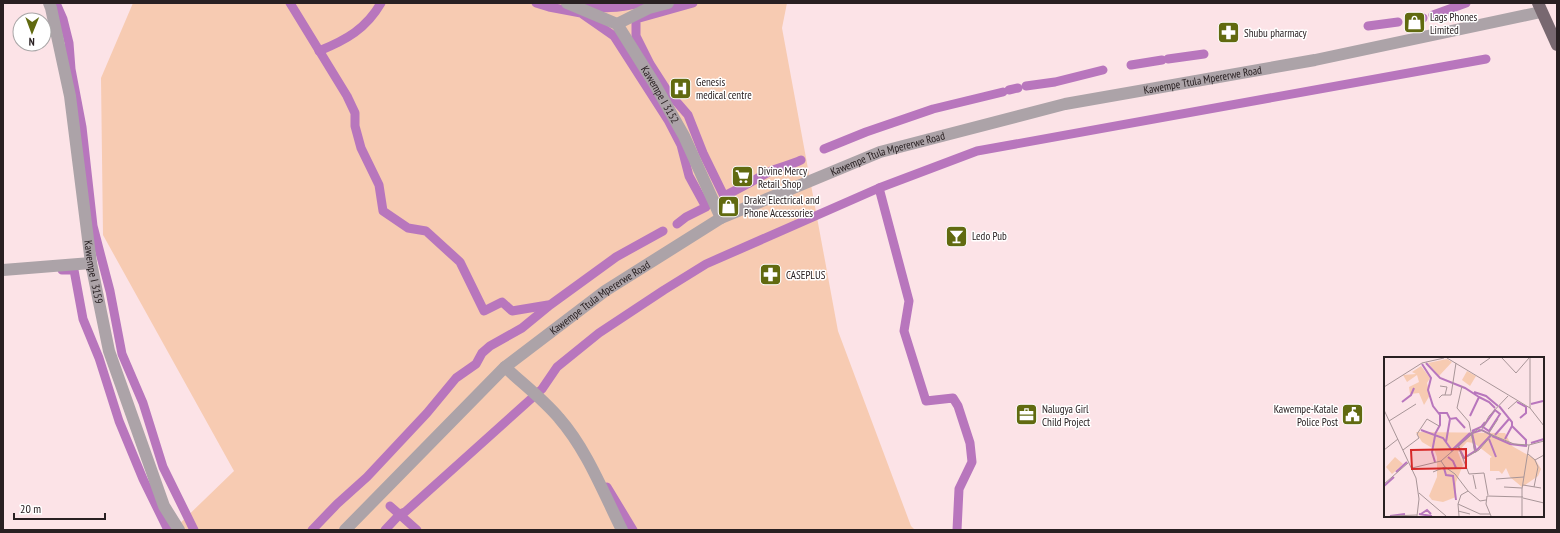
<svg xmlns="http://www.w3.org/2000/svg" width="1560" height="533" font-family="'PT Sans Narrow',sans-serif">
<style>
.green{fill:#f7cbb2}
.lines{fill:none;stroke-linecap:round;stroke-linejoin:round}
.stream{stroke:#b876bd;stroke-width:9}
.minor{stroke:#aca3a8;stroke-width:12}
.major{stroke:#786870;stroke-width:12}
.labels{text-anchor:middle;stroke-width:3;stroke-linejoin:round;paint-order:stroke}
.poi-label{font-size:11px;fill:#292022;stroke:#fff;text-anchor:start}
.street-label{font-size:11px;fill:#292022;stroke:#fff}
.inset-river{fill:none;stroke:#b876bd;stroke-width:2}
.inset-road{fill:none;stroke:#a89598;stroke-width:1}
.view{fill:#d62828;fill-opacity:0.15;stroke:#d62828;stroke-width:2}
.inset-edge{fill:none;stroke:#292022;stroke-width:2}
</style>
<rect width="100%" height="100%" fill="#fce3e7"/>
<polygon class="green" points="133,3 787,3 782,28 838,331 911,526 915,530 173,530 234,471 103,235 101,78"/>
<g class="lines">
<g class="stream">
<polyline points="56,3 63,19 69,43 71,69 82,127 93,226 110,291 122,354 143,403 163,467 194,530"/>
<polyline points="290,3 347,96 355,113 355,126 361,148 379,185 383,211 408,228 426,231 460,262 484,311 502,302 512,311 548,305"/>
<polyline points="536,3 549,7 581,13 614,36 668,120 681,145 689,176 706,207 686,217 677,224"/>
<path d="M693,3L636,19V36L650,64L668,92L688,115L703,153L724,196C739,189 754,180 769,172C779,167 791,165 801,160"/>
<path d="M579,4C598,11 622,7 641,3"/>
<polyline points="1433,15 1466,3"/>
<polyline points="1410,20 1423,18"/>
<polyline points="1368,26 1398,22"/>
<path d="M319,51C346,40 366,29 381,3"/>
<polyline points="1168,59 1204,54"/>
<polyline points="1131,65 1162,60"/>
<polyline points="1026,86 1055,82 1103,70"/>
<polyline points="1009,90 1018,88"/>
<polyline points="824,149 866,132 933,109 1003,92"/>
<polyline points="879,188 909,301 904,331 926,401 953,398 958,406 970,443 972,462 959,489 957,530"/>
<polyline points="62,270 74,270 83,319 99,358 119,421 143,479 168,530"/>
<polyline points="607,487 633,530"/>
<polyline points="390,506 417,530"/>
<polyline points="312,530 337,504 367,477 427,413 456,378 476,364 482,353 490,346 522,328 550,305 616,257 663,231"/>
<polyline points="385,530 400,514 405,512 542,389 557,367 599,333 664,290 706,264 879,188 977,151 1486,59"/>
</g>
<g class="minor">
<path id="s1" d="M49,3L51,8L70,96L91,263L109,351L164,506L179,530"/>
<path id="s2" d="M567,3L617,24L654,83L684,136L721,218"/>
<polyline points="617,24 649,8 668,3"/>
<polyline points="3,270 91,263"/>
<path d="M505,367C523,384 544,400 559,418C587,450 603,492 622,530"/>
<path id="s3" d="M345,530L505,367L605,291L721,218L880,152L1065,104L1315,60L1541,12"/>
</g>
<polyline class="major" points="1538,3 1557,45"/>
</g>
<defs>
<symbol id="shop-square" viewBox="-11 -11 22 22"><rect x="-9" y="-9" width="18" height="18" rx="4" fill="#616a10" stroke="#fff"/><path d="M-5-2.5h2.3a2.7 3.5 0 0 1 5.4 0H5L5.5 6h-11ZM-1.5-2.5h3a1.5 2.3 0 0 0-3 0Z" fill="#fff"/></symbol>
<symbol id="pharmacy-square" viewBox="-11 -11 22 22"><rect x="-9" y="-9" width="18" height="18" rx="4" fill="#616a10" stroke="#fff"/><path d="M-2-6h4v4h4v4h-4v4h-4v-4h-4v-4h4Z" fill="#fff"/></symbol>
<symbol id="hospital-square" viewBox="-11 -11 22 22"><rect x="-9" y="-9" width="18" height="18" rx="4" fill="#616a10" stroke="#fff"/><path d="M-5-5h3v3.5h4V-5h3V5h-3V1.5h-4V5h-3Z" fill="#fff"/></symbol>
<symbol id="supermarket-square" viewBox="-11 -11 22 22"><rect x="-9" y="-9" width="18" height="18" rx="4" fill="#616a10" stroke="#fff"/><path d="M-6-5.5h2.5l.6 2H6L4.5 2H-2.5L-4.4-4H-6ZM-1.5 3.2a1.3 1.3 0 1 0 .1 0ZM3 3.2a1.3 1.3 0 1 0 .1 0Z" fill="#fff"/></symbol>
<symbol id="bar-square" viewBox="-11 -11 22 22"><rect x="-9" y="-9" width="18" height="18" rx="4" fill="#616a10" stroke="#fff"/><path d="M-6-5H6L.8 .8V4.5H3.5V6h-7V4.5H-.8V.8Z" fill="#fff"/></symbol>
<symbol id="office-square" viewBox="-11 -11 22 22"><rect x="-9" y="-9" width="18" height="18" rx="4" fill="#616a10" stroke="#fff"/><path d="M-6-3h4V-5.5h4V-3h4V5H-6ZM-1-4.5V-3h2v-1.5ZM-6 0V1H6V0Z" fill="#fff"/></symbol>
<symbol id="civic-square" viewBox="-11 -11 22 22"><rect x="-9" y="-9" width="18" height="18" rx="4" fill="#616a10" stroke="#fff"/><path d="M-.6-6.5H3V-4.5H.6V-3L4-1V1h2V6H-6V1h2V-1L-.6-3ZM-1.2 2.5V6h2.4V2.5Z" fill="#fff"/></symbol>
</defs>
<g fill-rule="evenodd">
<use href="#shop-square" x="1402" y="10" width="25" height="25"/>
<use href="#pharmacy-square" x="1216" y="20" width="25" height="25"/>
<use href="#hospital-square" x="668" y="76" width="25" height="25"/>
<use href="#supermarket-square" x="730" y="164" width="25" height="25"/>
<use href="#shop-square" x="716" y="194" width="25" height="25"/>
<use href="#bar-square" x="944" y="224" width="25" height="25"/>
<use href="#pharmacy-square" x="758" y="262" width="25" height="25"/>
<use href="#office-square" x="1014" y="402" width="25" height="25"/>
<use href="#civic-square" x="1340" y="402" width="25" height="25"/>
</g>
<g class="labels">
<g class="poi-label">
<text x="1430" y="21">Lags Phones<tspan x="1430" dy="13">Limited</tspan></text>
<text x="1244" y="37">Shubu pharmacy</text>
<text x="696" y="86">Genesis<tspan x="696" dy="13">medical centre</tspan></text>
<text x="758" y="175">Divine Mercy<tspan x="758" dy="13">Retail Shop</tspan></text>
<text x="744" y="204">Drake Electrical and<tspan x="744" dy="13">Phone Accessories</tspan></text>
<text x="972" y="240">Ledo Pub</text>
<text x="786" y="279">CASEPLUS</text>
<text x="1042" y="413">Nalugya Girl<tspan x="1042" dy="13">Child Project</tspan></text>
<text x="1338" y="413" text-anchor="end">Kawempe-Katale<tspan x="1338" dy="13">Police Post</tspan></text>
</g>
<g class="street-label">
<text dy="4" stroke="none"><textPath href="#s3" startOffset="994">Kawempe Ttula Mpererwe Road</textPath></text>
<text dy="4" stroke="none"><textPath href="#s2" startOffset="137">Kawempe I 3152</textPath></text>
<text dy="4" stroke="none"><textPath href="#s3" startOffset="670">Kawempe Ttula Mpererwe Road</textPath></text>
<text dy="4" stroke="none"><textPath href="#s1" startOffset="273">Kawempe I 3159</textPath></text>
<text dy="4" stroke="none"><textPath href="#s3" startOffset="346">Kawempe Ttula Mpererwe Road</textPath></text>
</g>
</g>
<g transform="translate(1384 357)">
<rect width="160" height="160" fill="#fce3e7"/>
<path d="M63,2L68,5L55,19L44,6ZM37,9L46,21L43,26L46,38L40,48L35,36L26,37L25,30L35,25L33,18L23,25L19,18L32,17L28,15ZM83,14L92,19L86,29L78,23ZM32,75L121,76L128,89L151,102L157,112L154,119L138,130L126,120L122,111L118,117L115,114H106V101L108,100L90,86L83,85L74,95L79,108L72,125V140L59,145L48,143L45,139L53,120V100L50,92L38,85ZM11,100L19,107L8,117L2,110Z" fill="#f7cbb2"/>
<path class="inset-river" d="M42,6L56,21L81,31L95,40L86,59M38,7L47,21L44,33L49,49L56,58V68L51,77M90,35L102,39L114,49M95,40L105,45L111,51M18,45L27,38L30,31M133,45L142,50V56L136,61M147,47L159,44M115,49L128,65V69L142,83V88M111,53L116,57L105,74L99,70ZM55,56H63L66,62L72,61L81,71M37,73L59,81L67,92M98,73L107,78L92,94L88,76ZM88,74L97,70L101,65M88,76L91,94L80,101L74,89ZM111,78L125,62M51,79L48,95L51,105M108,79L126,87L143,89M105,82L112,100M121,82L128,69M62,85L66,62M147,86L160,82M67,94L86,76M64,100L69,104L72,111M60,111L62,118L69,119L72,143M12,115L23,105M0,129L10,120M35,157L48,159M37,157L43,153L47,157M6,159L21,157"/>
<path class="inset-road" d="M63,1L146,51M118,1L132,16L145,1M146,1V51L160,69M96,8L106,1M56,29L63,30L61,38M78,29L73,51L85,65L91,95M0,30L38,6L60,1M55,41L58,38H67L72,6M124,52L133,44M0,53L32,121L35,142L33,159M5,64L32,47M98,72L105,59L124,39M105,76L114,62M74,89L85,117L100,116L104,138M0,93L14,82M19,93L35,81L33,77L43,62L55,69M144,97L151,103L160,98M79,102L95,93L108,78M57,104L61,110L71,117L84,134L96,144L102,143M28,111L57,104L94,72L130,87L145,88L160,84M49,115L61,110M89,118L92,132M112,122L140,120M0,127L24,106M139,128L157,131M120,130L138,131M150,130L154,110L151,103M35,136L62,159M139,141L160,146M74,147L77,138L84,134M74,154L86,157M7,159L33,158M75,159L74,147L96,157H106M107,159L102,147L103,139L139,140M138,159V132L145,88"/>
<path class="view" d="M82,92V111L28,112L27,93Z"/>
<rect width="160" height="160" class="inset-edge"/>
</g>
<rect width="1560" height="533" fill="none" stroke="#292022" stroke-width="8"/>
<g transform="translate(32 32) rotate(181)"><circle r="19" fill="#ffffff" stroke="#a9a6a7"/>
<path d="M0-3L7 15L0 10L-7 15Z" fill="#616a10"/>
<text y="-6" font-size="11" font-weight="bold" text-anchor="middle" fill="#292022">N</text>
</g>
<path d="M14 513v6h91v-6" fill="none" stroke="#292022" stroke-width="2"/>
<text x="20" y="513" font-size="12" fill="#292022" stroke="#ffffff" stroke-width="3" paint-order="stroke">20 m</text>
</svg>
